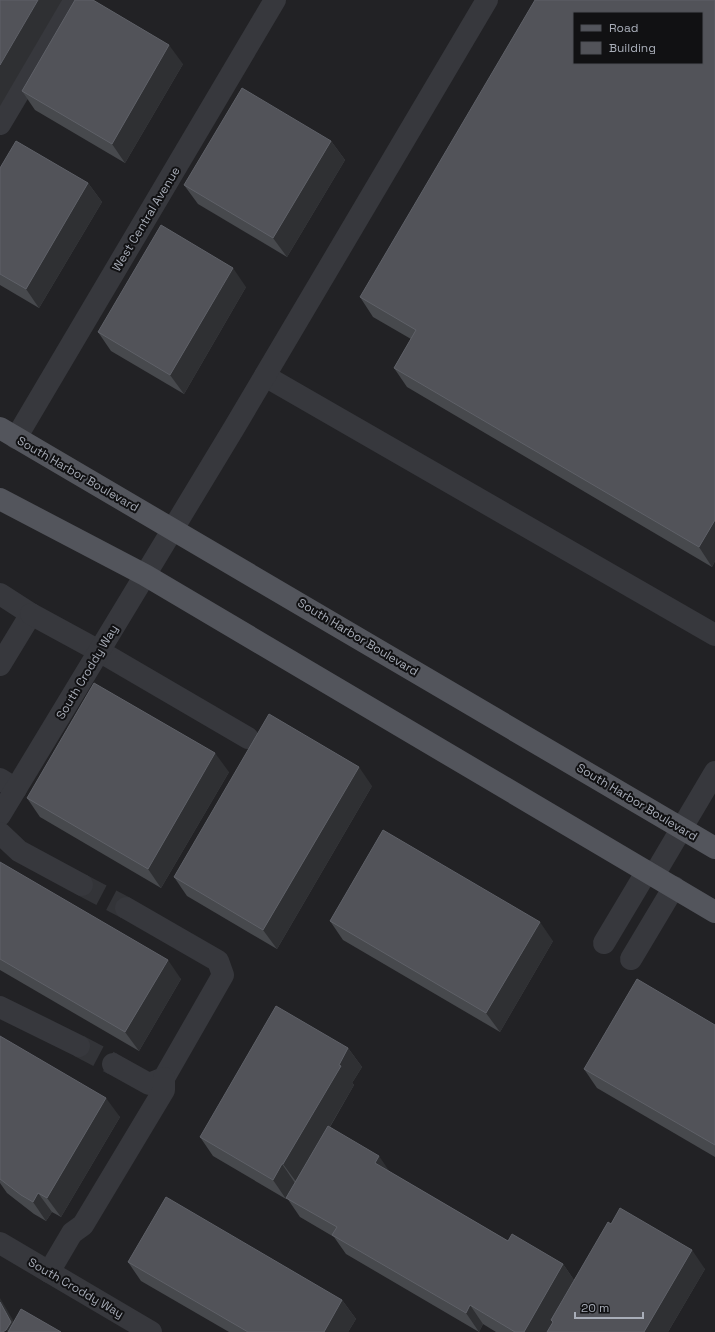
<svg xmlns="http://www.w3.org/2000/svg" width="715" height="1332" font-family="'Space Grotesk',sans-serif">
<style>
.built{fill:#222225;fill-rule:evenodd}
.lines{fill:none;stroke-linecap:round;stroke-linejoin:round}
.minor-tunnel{stroke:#333438;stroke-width:22;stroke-dasharray:22 11;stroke-linecap:butt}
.minor{stroke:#37383d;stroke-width:22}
.major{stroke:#53555c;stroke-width:22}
.wall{fill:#47494d}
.shaded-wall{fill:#2f3033}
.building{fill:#525359;stroke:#5f6168;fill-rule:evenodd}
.labels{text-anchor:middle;stroke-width:4;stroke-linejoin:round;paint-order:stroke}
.street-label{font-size:12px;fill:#a8adb8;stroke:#111113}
</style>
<rect width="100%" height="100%" fill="#161618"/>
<path class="built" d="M0,0H715V1332H0ZM574,13H702V63H574Z"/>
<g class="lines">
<g class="minor-tunnel">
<polyline points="82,885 126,908"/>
<polyline points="79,1046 113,1064"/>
</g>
<g class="minor">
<polyline points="0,124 74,0"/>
<polyline points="265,376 715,635"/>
<polyline points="16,438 275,0"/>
<polyline points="0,594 31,614 0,665"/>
<polyline points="31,614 99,651 248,738"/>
<polyline points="0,779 16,789"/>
<polyline points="0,815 234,428 487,0"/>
<polyline points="0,833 19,851 82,885"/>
<polyline points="654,875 715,772"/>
<polyline points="604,943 647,871"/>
<polyline points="631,959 674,887"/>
<polyline points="0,1007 79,1046"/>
<polyline points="113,1064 149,1084 164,1078 223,975 218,961 126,908"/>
<polyline points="0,1243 151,1332"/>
<polyline points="49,1272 72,1233 83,1225 164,1090 164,1078"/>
</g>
<g class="major">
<polyline points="0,428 715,848"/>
<polyline points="0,499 145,575 715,912"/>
</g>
</g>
<g class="wall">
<polygon points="715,0 715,561 712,567 407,387 394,368 411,339 373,317 360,297"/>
<polygon points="183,64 125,163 35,110 22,91"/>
<polygon points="331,141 345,160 287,257 198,204 184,185"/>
<polygon points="0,168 88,183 102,202 39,308 0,285"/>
<polygon points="246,287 184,394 111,351 98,332"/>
<polygon points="229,772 161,888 40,817 27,798"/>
<polygon points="372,786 277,949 187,896 174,877"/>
<polygon points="0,862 181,979 139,1051 0,970"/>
<polygon points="330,921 553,941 500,1032 343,940"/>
<polygon points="715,1025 715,1157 597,1088 584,1069"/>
<polygon points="0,1036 120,1117 61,1217 52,1212 46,1221 34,1214 7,1193 0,1183"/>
<polygon points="348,1048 362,1067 352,1083 354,1085 330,1127 390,1172 508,1241 563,1264 574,1280 611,1224 705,1269 668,1332 496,1332 483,1324 479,1332 346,1254 334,1237 300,1217 287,1198 286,1199 213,1156 200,1137"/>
<polygon points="128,1262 342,1300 356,1319 348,1332 229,1332 141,1281"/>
</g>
<g class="shaded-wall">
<polygon points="38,0 62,0 0,106 0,65"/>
<polygon points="169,45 183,64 125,163 112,144"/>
<polygon points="331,141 345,160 287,257 273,238"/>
<polygon points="88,183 102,202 39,308 26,289"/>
<polygon points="233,268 246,287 184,394 170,375"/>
<polygon points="715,520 715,561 712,567 699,547"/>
<polygon points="215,753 229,772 161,888 148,869"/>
<polygon points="359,767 372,786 277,949 263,930"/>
<polygon points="540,922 553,941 500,1032 486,1013"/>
<polygon points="168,960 181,979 139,1051 125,1032"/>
<polygon points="348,1048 362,1067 352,1083 354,1085 297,1183 283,1164"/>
<polygon points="106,1098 120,1117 61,1217 47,1198"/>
<polygon points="379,1156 392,1175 375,1163"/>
<polygon points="282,1164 295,1183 286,1199 273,1180"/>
<polygon points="38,1193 52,1212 46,1221 33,1202"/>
<polygon points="692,1250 705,1269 668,1332 644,1332"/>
<polygon points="563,1264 576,1283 551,1320 553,1323 548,1332 524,1332"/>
<polygon points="0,1298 20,1332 8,1332 6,1330 0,1302"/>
<polygon points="342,1300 356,1319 348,1332 324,1332"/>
<polygon points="470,1305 483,1324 479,1332 466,1313"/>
</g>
<g class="building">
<polygon points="0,0 38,0 0,65"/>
<polygon points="75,0 93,0 169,45 112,144 22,91"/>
<path d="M535,0H715V520L699,547L394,368L416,330L360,297ZM574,13H702V63H574Z"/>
<polygon points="242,88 331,141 273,238 184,185"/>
<polygon points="16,141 88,183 26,289 0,274 0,168"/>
<polygon points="161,225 233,268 170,375 98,332"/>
<polygon points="94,683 215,753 148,869 27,798"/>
<polygon points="269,714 359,767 263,930 174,877"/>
<polygon points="383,830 540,922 486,1013 330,921"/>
<polygon points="0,862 168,960 125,1032 0,959"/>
<polygon points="637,979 715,1025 715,1145 584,1069"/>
<polygon points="276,1006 348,1048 339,1065 341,1066 283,1164 282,1164 273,1180 200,1137"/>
<polygon points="0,1036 106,1098 47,1198 38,1193 33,1202 21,1195 0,1179"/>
<polygon points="328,1126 379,1156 375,1163 508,1241 512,1234 563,1264 524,1332 515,1332 470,1305 466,1313 332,1235 337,1227 286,1198"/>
<polygon points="166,1197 342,1300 324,1332 248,1332 128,1262"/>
<polygon points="620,1208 692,1250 644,1332 547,1332 553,1322 551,1320 608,1222 611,1224"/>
<polygon points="0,1302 11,1322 6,1330 3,1332 0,1332"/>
<polygon points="21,1309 61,1332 8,1332"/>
</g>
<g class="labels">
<g class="street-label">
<text transform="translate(146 219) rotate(-59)" y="4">West Central Avenue</text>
<text transform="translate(78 474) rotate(30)" y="4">South Harbor Boulevard</text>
<text transform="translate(358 637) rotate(31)" y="4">South Harbor Boulevard</text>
<text transform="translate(87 672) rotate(-59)" y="4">South Croddy Way</text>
<text transform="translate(637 802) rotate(31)" y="4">South Harbor Boulevard</text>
<text transform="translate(76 1288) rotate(30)" y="4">South Croddy Way</text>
</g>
</g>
<rect x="573" y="12" width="130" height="52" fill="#111113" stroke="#4d4f55"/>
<rect x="581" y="25" width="20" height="6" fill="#53555c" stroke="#4d4f55"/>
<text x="609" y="32" font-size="12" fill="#a8adb8">Road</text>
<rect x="581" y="42" width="20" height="12" fill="#525359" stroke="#4d4f55"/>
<text x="609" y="52" font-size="12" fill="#a8adb8">Building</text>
<path d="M575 1312v6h68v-6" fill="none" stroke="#a8adb8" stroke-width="2"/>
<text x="581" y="1312" font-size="12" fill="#a8adb8" stroke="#111113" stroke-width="3" paint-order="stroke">20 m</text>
</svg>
